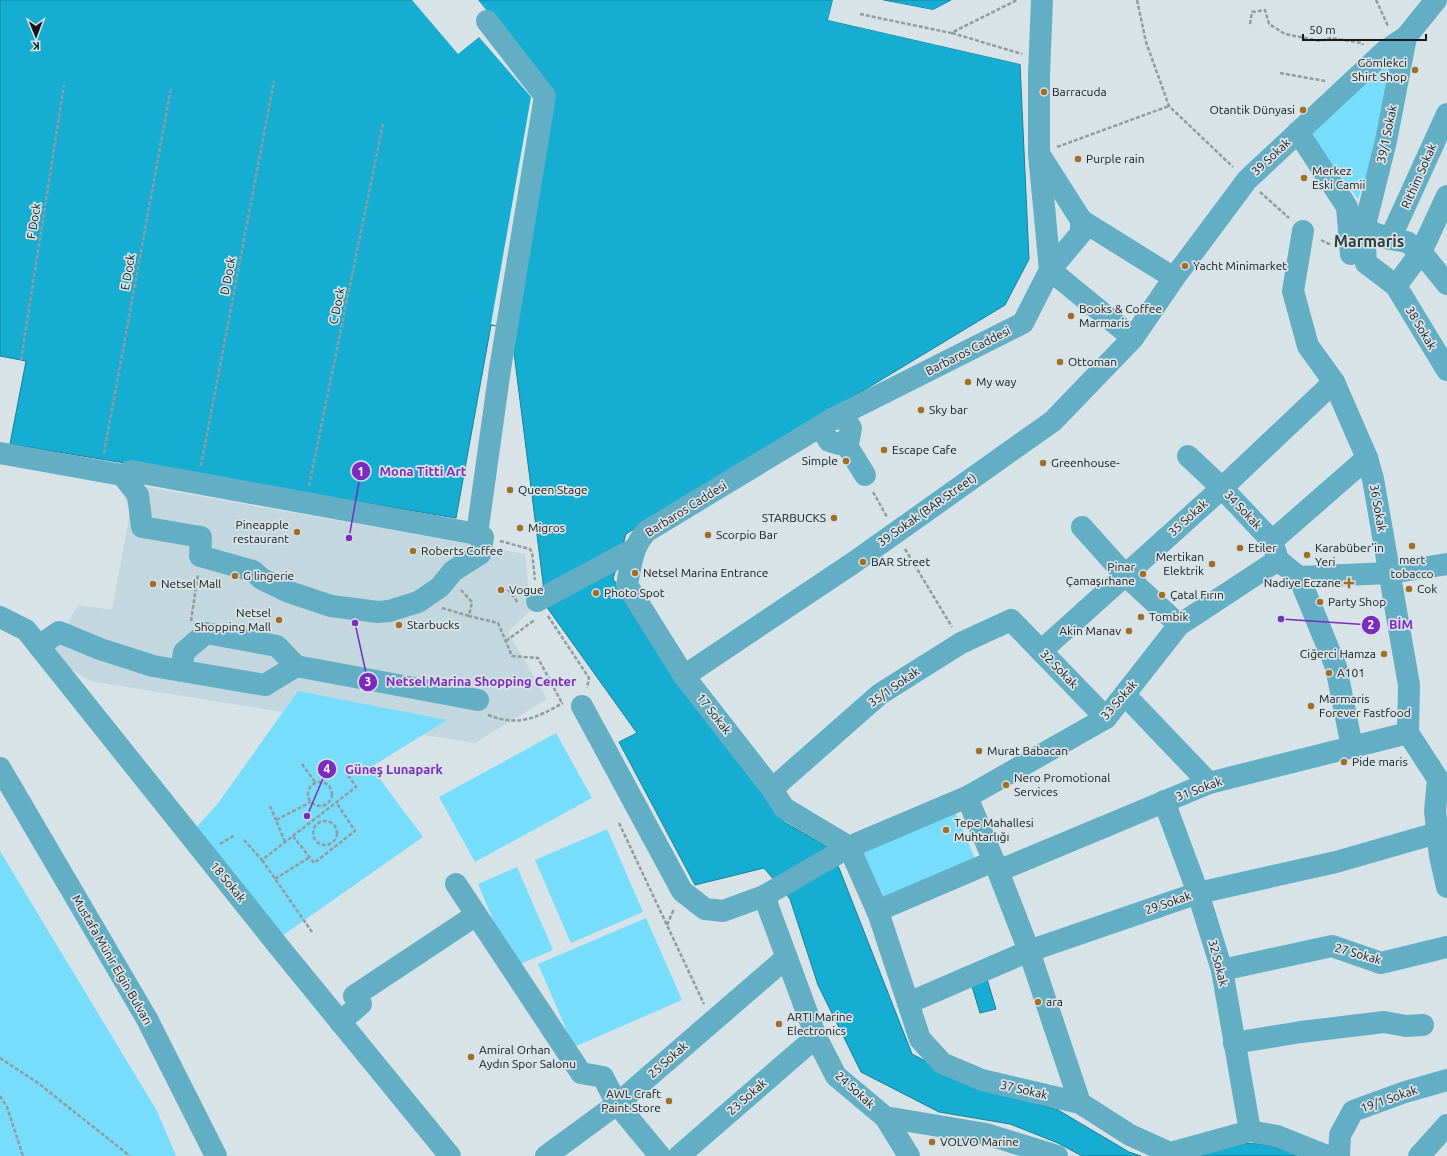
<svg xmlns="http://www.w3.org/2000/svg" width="1447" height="1156" font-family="Ubuntu,sans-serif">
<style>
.built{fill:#c3d7de}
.green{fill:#77ddfc}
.water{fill:#15aed2;stroke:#15819a}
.pier{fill:#d8e3e7}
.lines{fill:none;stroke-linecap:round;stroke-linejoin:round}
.path{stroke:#929b9d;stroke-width:2.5;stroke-dasharray:4 2;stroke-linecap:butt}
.minor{stroke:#62aec5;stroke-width:22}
.poi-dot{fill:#a26d26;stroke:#d8e3e7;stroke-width:1.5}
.labels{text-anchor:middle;stroke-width:3.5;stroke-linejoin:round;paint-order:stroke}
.poi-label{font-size:12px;fill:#141819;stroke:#d8e3e7;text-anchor:start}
.street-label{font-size:12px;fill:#141819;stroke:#d8e3e7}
.district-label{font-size:16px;font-weight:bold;fill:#333d40;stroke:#d8e3e7}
.leader{fill:none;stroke:#7b2cbf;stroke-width:1.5}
.callout-dot{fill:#7b2cbf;stroke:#d8e3e7;stroke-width:1.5}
.mark-label{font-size:12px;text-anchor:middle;font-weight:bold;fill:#fff}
.callout-label{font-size:13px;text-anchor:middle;font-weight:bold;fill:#7b2cbf;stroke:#d8e3e7;stroke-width:3.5;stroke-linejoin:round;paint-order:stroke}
</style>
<rect width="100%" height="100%" fill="#d8e3e7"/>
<polygon class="built" points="119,482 525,554 531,610 508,632 547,699 475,743 90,681 49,655 78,605 112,610 130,512"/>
<g class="green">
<polygon points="1379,60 1394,65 1380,135 1358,199 1306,130"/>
<polygon points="298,691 447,720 371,767 423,837 279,938 194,830 219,802"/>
<polygon points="556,733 592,798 475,862 439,797"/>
<polygon points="952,805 977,863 884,902 859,844"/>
<polygon points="607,829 643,912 571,943 535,860"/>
<polygon points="0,851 157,1111 176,1156 0,1156"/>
<polygon points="517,867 553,950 513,967 478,884"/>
<polygon points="646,918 682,1000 574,1047 538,964"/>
</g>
<g class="water">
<polygon points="0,0 833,0 828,20 1020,64 1029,259 1005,305 626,534 613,579 696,695 704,692 784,822 826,846 839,868 912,1054 970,1084 1058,1110 1129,1152 1141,1156 1082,1156 1058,1143 1010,1124 939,1112 861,1072 818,985 790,899 764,868 695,885 619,742 637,733 546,606 511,329 491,325 456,518 10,444 26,361 0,356"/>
<polygon points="883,0 951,0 933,10"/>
<polygon points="987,979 996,1009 980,1013 971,983"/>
<polygon points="1227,1143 1264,1144 1302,1156 1198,1156"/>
</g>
<g class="pier">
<polygon points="412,0 478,0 552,90 511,329 491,324 531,97 479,37 458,54"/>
<polygon points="833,0 835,0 831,19 1020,62 1020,64 828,20"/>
<polygon points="881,0 933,10 953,0 933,12 882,2"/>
</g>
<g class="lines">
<g class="path">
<polyline points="1137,0 1146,42 1169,106 1233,167"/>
<polyline points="1376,0 1388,26"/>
<polyline points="860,14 951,33 1017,0"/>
<polyline points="1250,24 1252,12 1265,10 1269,24 1285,34 1320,41 1331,38 1362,43 1363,45"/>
<polyline points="952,33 1022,54"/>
<polyline points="1280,73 1325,81"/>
<polyline points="1057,147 1169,106"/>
<polyline points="1260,192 1289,218"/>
<polyline points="1321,240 1331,245"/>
<polyline points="21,360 64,85"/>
<polyline points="104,453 171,88"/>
<polyline points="201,466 274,81"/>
<polyline points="309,486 383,124"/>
<polyline points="873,492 887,517"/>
<polyline points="500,541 530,549 532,552 535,580"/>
<polyline points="905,549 952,627"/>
<polyline points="508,589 518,603"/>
<polyline points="461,590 472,602 469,616 498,623 512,656 538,658 562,703"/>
<polyline points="442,608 469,616"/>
<polyline points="548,616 589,678 587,688"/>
<polyline points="191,621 198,574"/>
<polyline points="506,641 533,621 531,620"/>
<path d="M488,715C519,727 536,718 563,703"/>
<polyline points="302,764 315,782"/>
<circle cx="320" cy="794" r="12"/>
<polyline points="270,806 276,820"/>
<circle cx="325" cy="833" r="12"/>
<polyline points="619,823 704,1004"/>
<polyline points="293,836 314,863 355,831 336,802"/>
<polyline points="244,840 262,860 356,787 346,772"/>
<polyline points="285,842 276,820 311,802"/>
<polyline points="220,844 235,835"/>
<polyline points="262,860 312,932"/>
<polyline points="275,879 310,857"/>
<polyline points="667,925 674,909"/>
<polyline points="0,1058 38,1083 130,1156"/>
<polyline points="0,1096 7,1107 23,1156"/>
</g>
<g class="minor">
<polyline points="1298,132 1347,207 1351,254"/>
<polyline points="1041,157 1081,220 1174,278"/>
<polyline points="1447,196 1421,252 1447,284"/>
<polyline points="1081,220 1081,233 1050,270 1133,338"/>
<polyline points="1364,229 1386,141 1406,37"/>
<polygon points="1364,229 1390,239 1407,242 1421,252 1396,286 1366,263"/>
<polyline points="1303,231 1293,291 1308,346 1334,382 1367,458 1373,479 1409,685 1408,733 1438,779 1435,811 1440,856 1447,887"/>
<polyline points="1390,239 1447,114"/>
<polyline points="1396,286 1447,370"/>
<polyline points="825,424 824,433 829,441 839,444 849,439 851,428 846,420 834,418"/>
<polyline points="844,441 865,475"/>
<polyline points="0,453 122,475 131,471 477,534 500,369 545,96 487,21"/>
<polyline points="1188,456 1222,488 1272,541 1278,560 1299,577 1336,667 1352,747"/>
<polyline points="122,475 138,495 142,527 201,537 200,556 253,571 262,579 289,592 331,606 378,612 389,611 418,602 440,587 453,571 480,554 483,537"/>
<polyline points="1082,527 1125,575 1179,625"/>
<polyline points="1272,541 1367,458"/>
<polyline points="1299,577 1390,573 1447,564"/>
<polyline points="537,601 634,549"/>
<polyline points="0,617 26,630 284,953 450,1156"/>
<polyline points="39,646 59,632 100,649 153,666 265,685 296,666 277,646 206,633 184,652 181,671"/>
<polyline points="1041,651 1222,488 1334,382"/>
<polyline points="296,666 478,700"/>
<polyline points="684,676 853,563 1053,421 1133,338 1174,278 1247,180 1385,51 1406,37 1436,0"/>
<polyline points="1125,695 1209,783"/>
<polyline points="582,706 682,891 705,909 723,911 764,896 849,847 967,797 1106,718 1179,625 1278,560"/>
<polyline points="0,768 147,1019 216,1156"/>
<polyline points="772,789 880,694 961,643 1011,620 1106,718"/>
<polyline points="967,797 998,871 1029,951 1080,1103"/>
<polyline points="1164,801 1198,893 1222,970 1250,1131"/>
<path d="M849,847L784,808L772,789L684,676L627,585C631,565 632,546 647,531L834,418L1023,323L1050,270L1039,154V74L1042,0"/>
<polyline points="849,847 879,915 920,1039 942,1063 982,1080 1080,1103 1130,1135 1170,1153 1250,1131 1277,1136 1327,1156"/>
<polyline points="998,871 1209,783 1408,733"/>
<polyline points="456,884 581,1073 603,1077 617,1104 660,1156"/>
<polyline points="764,896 816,1037 836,1076 885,1117 986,1134 1057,1156"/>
<polyline points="877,911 994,861"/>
<polyline points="1222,970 1332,946 1381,963 1447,947"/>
<polyline points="908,1003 1029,951 1198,893 1336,862 1437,833"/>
<polyline points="340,1022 361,1004 354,996 476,915"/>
<polyline points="1234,1043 1301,1032 1384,1022 1406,1026 1423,1025"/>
<polyline points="885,1117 909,1156"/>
<polyline points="546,1156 617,1104 786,958"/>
<polyline points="679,1156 816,1037"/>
<polyline points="1339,1156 1340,1135 1353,1111 1405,1092 1447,1080"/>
<polyline points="1419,1156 1447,1125"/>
</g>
</g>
<g class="poi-dot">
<circle cx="1415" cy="70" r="4"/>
<circle cx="1044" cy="92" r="4"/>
<circle cx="1303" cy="110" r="4"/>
<circle cx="1078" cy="159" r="4"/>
<circle cx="1304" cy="178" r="4"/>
<circle cx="1185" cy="266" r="4"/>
<circle cx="1071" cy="316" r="4"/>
<circle cx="1060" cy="362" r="4"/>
<circle cx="968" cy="382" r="4"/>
<circle cx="921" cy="410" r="4"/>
<circle cx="884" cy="450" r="4"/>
<circle cx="846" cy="461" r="4"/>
<circle cx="1043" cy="463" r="4"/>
<circle cx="510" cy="490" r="4"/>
<circle cx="834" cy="518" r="4"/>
<circle cx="520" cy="528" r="4"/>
<circle cx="297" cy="532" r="4"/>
<circle cx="708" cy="535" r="4"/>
<circle cx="1412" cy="546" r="4"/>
<circle cx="1240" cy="548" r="4"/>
<circle cx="413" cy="551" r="4"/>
<circle cx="1307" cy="555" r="4"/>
<circle cx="863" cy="562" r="4"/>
<circle cx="1212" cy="564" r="4"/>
<circle cx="635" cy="573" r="4"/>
<circle cx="1143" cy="574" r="4"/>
<circle cx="235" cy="576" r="4"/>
<path d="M1347 577h4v4h4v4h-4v4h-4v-4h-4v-4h4z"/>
<circle cx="153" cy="584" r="4"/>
<circle cx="1409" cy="589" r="4"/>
<circle cx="501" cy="590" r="4"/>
<circle cx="596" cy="593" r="4"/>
<circle cx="1162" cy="595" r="4"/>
<circle cx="1320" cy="602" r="4"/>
<circle cx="1141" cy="617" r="4"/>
<circle cx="279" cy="620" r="4"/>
<circle cx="399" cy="625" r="4"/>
<circle cx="1129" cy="631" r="4"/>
<circle cx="1384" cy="654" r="4"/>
<circle cx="1329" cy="673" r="4"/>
<circle cx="1311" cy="706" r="4"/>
<circle cx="979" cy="751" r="4"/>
<circle cx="1344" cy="762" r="4"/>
<circle cx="1006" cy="785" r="4"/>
<circle cx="946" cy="830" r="4"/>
<circle cx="1038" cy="1002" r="4"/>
<circle cx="779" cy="1024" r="4"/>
<circle cx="471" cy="1057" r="4"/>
<circle cx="669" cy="1101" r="4"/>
<circle cx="932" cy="1142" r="4"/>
</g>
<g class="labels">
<g class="poi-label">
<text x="1407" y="67" text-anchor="end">Gömlekci<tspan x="1407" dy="14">Shirt Shop</tspan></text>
<text x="1052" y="96">Barracuda</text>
<text x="1295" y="114" text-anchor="end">Otantik Dünyasi</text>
<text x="1086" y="163">Purple rain</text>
<text x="1312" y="175">Merkez<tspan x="1312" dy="14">Eski Camii</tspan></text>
<text x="1193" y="270">Yacht Minimarket</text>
<text x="1079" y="313">Books &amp; Coffee<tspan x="1079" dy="14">Marmaris</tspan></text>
<text x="1068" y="366">Ottoman</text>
<text x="976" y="386">My way</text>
<text x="929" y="414">Sky bar</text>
<text x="892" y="454">Escape Cafe</text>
<text x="838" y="465" text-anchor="end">Simple</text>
<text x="1051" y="467">Greenhouse-</text>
<text x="518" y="494">Queen Stage</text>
<text x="826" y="522" text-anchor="end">STARBUCKS</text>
<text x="289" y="529" text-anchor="end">Pineapple<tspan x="289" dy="14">restaurant</tspan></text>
<text x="528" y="532">Migros</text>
<text x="716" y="539">Scorpio Bar</text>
<text x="1248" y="552">Etiler</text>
<text x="1315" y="552">Karabüber'in<tspan x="1315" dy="14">Yeri</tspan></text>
<text x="421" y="555">Roberts Coffee</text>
<text x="1204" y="561" text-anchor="end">Mertikan<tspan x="1204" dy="14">Elektrik</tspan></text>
<text x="1412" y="564" text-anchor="middle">mert<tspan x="1412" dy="14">tobacco</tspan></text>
<text x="871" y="566">BAR Street</text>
<text x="1135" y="571" text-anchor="end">Pinar<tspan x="1135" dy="14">Çamaşırhane</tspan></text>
<text x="643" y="577">Netsel Marina Entrance</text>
<text x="243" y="580">G lingerie</text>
<text x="1341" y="587" text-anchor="end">Nadiye Eczane</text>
<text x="161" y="588">Netsel Mall</text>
<text x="1417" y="593">Cok</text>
<text x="509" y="594">Vogue</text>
<text x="604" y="597">Photo Spot</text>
<text x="1170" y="599">Çatal Fırın</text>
<text x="1328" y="606">Party Shop</text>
<text x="271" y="617" text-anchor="end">Netsel<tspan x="271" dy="14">Shopping Mall</tspan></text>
<text x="1149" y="621">Tombik</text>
<text x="407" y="629">Starbucks</text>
<text x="1121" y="635" text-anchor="end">Akin Manav</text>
<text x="1376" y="658" text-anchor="end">Ciğerci Hamza</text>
<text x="1337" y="677">A101</text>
<text x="1319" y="703">Marmaris<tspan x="1319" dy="14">Forever Fastfood</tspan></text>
<text x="987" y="755">Murat Babacan</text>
<text x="1352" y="766">Pide maris</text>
<text x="1014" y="782">Nero Promotional<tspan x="1014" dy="14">Services</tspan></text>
<text x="954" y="827">Tepe Mahallesi<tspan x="954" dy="14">Muhtarlığı</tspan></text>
<text x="1046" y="1006">ara</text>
<text x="787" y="1021">ARTI Marine<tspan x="787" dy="14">Electronics</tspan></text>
<text x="479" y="1054">Amiral Orhan<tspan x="479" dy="14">Aydın Spor Salonu</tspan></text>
<text x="661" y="1098" text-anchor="end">AWL Craft<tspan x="661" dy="14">Paint Store</tspan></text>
<text x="940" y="1146">VOLVO Marine</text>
</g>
<g class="street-label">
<text transform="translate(1387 134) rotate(-78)" y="4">39/1 Sokak</text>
<text transform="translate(1271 157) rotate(-43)" y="4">39 Sokak</text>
<text transform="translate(1419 176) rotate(-66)" y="4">Rithim Sokak</text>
<text transform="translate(34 221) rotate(-81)" y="4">F Dock</text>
<text transform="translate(128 272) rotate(-80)" y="4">E Dock</text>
<text transform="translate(228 276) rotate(-79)" y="4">D Dock</text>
<text transform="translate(337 306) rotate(-78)" y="4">C Dock</text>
<text transform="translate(1421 328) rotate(59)" y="4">38 Sokak</text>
<text transform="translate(968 351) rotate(-27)" y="4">Barbaros Caddesi</text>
<text transform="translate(1378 508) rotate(80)" y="4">36 Sokak</text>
<text transform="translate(686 509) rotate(-32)" y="4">Barbaros Caddesi</text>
<text transform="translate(927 510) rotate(-35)" y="4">39 Sokak (BAR Street)</text>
<text transform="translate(1243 510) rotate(47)" y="4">34 Sokak</text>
<text transform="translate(1188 518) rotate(-42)" y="4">35 Sokak</text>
<text transform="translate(1059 669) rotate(46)" y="4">32 Sokak</text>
<text transform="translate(894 687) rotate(-35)" y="4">35/1 Sokak</text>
<text transform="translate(1119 700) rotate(-49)" y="4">33 Sokak</text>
<text transform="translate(714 714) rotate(52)" y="4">17 Sokak</text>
<text transform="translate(1199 789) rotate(-20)" y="4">31 Sokak</text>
<text transform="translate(228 882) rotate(51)" y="4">18 Sokak</text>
<text transform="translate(1168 903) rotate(-19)" y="4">29 Sokak</text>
<text transform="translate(1358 954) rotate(16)" y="4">27 Sokak</text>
<text transform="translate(112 960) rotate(60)" y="4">Mustafa Münir Elgin Bulvarı</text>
<text transform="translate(1218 963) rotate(76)" y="4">32 Sokak</text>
<text transform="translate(668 1060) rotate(-41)" y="4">25 Sokak</text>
<text transform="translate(855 1090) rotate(42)" y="4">24 Sokak</text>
<text transform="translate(1024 1090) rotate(13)" y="4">37 Sokak</text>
<text transform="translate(747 1097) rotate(-41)" y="4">23 Sokak</text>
<text transform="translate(1389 1099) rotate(-19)" y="4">19/1 Sokak</text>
</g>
<g class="district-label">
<text x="1369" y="247">Marmaris</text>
</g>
</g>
<path class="leader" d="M349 538L361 471M1281 619L1371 625M355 623L368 682M307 816L327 769"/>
<g class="callout-dot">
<circle cx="349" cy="538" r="4"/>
<circle cx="1281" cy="619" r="4"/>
<circle cx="355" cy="623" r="4"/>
<circle cx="307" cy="816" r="4"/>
<circle cx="361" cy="471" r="10"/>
<circle cx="1371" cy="625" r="10"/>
<circle cx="368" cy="682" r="10"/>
<circle cx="327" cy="769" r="10"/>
</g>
<g class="mark-label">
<text x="361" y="476">1</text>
<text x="1371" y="629">2</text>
<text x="368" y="686">3</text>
<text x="327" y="773">4</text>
</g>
<g class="callout-label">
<text x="423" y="476">Mona Titti Art</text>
<text x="1401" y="629">BİM</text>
<text x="481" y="686">Netsel Marina Shopping Center</text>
<text x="394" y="774">Güneş Lunapark</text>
</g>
<g transform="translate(36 36) rotate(179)" stroke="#d8e3e7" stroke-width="3" paint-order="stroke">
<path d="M0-3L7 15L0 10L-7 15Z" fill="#141819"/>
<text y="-6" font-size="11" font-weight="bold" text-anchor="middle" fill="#141819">K</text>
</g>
<path d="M1303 34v6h123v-6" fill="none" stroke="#141819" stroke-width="2"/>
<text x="1309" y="34" font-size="12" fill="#141819" stroke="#d8e3e7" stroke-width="3" paint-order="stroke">50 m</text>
</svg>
